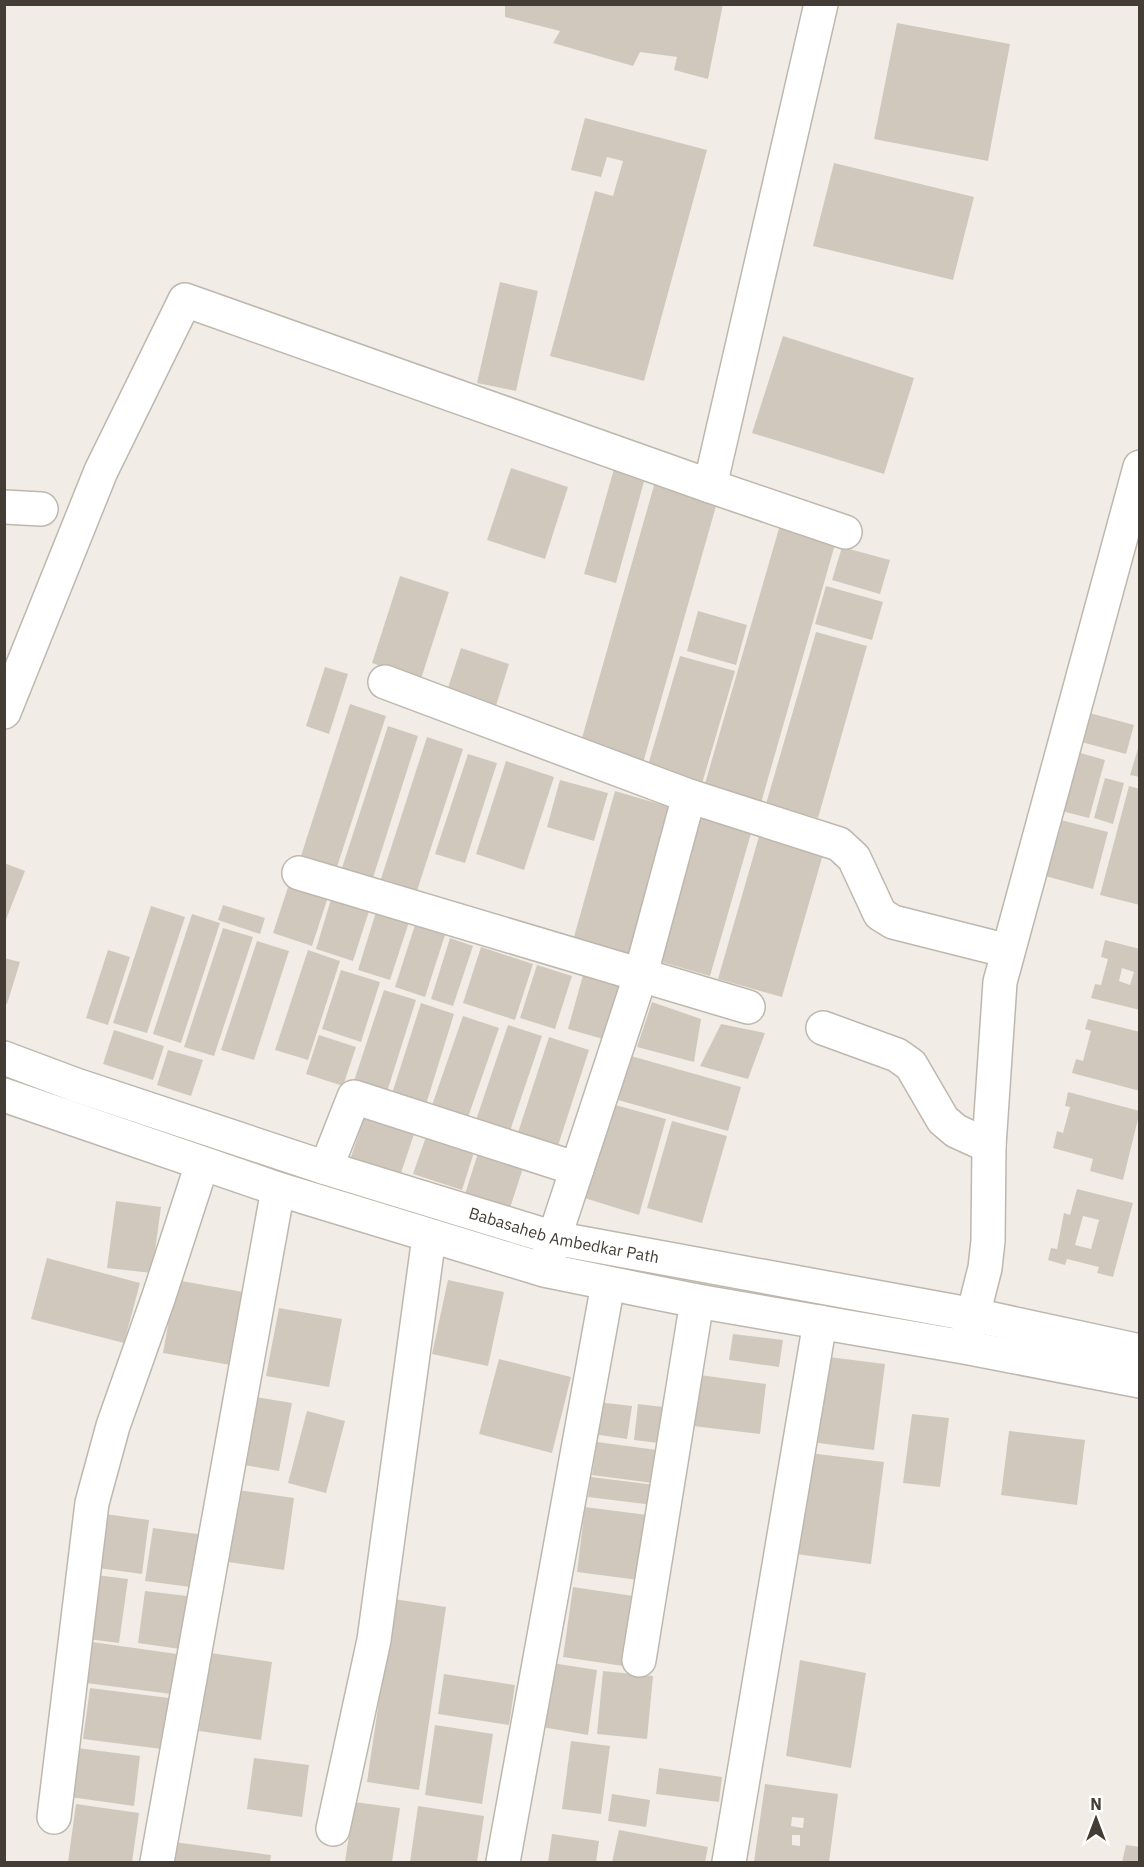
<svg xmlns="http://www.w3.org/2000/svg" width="1144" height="1867" font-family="'IBM Plex Sans',sans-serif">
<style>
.building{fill:#d1c8bd;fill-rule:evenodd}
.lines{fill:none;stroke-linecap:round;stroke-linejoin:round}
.minor-casing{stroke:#beb7ad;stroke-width:36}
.minor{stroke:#fff;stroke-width:33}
.labels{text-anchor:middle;stroke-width:5;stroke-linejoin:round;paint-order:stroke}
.street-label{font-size:16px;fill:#433d36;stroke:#fff}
</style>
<rect width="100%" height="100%" fill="#f1ede6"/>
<g class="building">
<polygon points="505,4 723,4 708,79 674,70 677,57 640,52 633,66 553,43 560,31 505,17"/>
<polygon points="897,23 1010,44 988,161 874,139"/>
<polygon points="585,118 707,150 644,381 550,356 595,191 613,196 623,161 607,157 601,177 571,170"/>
<polygon points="834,163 974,197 953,280 813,246"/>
<polygon points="500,282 538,291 516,391 477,383"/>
<polygon points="783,336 914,378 884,474 752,433"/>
<polygon points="511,468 568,487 545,559 487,540"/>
<polygon points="614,469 645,478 616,583 584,574"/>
<polygon points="655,482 718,499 643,763 580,745"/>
<polygon points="780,525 836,541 761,803 704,787"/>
<polygon points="842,547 890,560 880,594 832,580"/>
<polygon points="400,576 449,592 421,679 372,663"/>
<polygon points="826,586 883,602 872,640 815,624"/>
<polygon points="698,611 747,625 736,665 687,651"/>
<polygon points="816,632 867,646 818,818 766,804"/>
<polygon points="461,648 509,664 495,709 446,694"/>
<polygon points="680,656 735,671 701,787 646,772"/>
<polygon points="325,667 348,674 329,734 306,726"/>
<polygon points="350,704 386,716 336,870 300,859"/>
<polygon points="1082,711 1134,725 1126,754 1074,740"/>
<polygon points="388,726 418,736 371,884 340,874"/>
<polygon points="427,737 463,749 415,897 379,885"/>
<polygon points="1140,742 1140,777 1130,775"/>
<polygon points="1070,750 1105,760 1089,818 1054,809"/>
<polygon points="468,754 497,763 465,863 435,854"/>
<polygon points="506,761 554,777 524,870 476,854"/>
<polygon points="1105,778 1124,783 1113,824 1094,818"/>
<polygon points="560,780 608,793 594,841 547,827"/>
<polygon points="1129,786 1140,789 1140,905 1100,895"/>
<polygon points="615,791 680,810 636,962 572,944"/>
<polygon points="702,808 754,823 710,976 658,961"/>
<polygon points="1053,818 1108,832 1093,889 1038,874"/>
<polygon points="762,826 826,844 782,997 718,979"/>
<polygon points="4,863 25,871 5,922 4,922"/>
<polygon points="289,884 328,897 312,946 273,933"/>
<polygon points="332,896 370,908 353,961 316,949"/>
<polygon points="223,905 265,918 260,934 218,920"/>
<polygon points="151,906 185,917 147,1033 113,1023"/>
<polygon points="376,912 409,922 390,980 358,970"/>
<polygon points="192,914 220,923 181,1043 153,1034"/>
<polygon points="415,925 445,935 425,997 395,987"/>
<polygon points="223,928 253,937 214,1056 184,1047"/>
<polygon points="450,938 473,946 453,1006 431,999"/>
<path d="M1105,940L1140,949V1010L1091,998L1095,984L1101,985L1108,959L1101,957ZM1122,968L1134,972L1130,985L1119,981Z"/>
<polygon points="257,941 289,951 254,1060 221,1050"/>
<polygon points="481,947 533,964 515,1020 463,1003"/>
<polygon points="108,950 130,957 108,1025 86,1018"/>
<polygon points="308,950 340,961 308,1060 275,1050"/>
<polygon points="4,958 20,962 7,1004 4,1003"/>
<polygon points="537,965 572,976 555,1029 520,1018"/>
<polygon points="585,968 635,982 617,1043 568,1029"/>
<polygon points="341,970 380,982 361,1042 322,1029"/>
<polygon points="384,990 416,1000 386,1095 353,1084"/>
<polygon points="652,1002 701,1019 694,1062 637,1047"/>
<polygon points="421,1003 454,1014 424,1111 390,1100"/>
<polygon points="463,1016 499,1028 466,1123 430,1111"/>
<polygon points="1088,1019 1140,1032 1140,1091 1072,1073 1076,1059 1083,1061 1091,1031 1085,1029"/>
<polygon points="721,1024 765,1033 748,1079 700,1066"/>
<polygon points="508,1025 542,1036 508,1137 474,1126"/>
<polygon points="114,1030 164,1046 153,1080 103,1064"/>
<polygon points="319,1035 356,1047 343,1086 306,1074"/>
<polygon points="549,1037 589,1050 555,1155 515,1142"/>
<polygon points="168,1050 203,1060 191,1096 157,1085"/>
<polygon points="631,1056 741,1087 728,1131 618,1100"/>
<polygon points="1068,1092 1140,1111 1123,1180 1090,1171 1093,1159 1053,1148 1057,1131 1063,1133 1070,1107 1065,1106"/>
<polygon points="608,1103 666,1119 639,1215 578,1196"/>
<polygon points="366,1112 416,1128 400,1176 350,1160"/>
<polygon points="672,1121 727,1136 702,1223 647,1208"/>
<polygon points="428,1131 476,1146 462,1190 413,1174"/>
<polygon points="479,1150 524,1165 510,1208 465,1194"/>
<path d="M1077,1189L1133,1203L1113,1277L1097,1273L1099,1267L1067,1259L1065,1265L1048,1260L1051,1248L1057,1249L1064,1213L1070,1215ZM1083,1216L1099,1220L1091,1249L1075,1245Z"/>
<polygon points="116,1201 161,1207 152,1273 107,1268"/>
<polygon points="47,1258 140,1283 124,1343 31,1319"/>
<polygon points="176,1280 249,1293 236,1366 163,1353"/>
<polygon points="448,1280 504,1292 488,1366 432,1354"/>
<polygon points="279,1308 342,1319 329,1387 266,1376"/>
<polygon points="733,1334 783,1340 779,1367 729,1360"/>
<polygon points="829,1357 885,1364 874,1450 818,1443"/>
<polygon points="499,1359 571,1377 552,1453 479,1434"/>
<polygon points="700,1375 766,1384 760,1434 693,1426"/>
<polygon points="256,1397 292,1403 279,1471 244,1465"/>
<polygon points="598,1402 632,1406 627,1439 593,1434"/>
<polygon points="638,1404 672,1408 667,1444 634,1440"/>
<polygon points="307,1411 345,1421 326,1493 288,1483"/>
<polygon points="912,1414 949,1418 940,1487 903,1483"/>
<polygon points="1009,1431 1085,1440 1077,1505 1001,1495"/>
<polygon points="597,1442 665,1451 660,1484 592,1475"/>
<polygon points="809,1453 884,1462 871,1564 796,1554"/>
<polygon points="591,1477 655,1485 653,1505 588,1497"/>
<polygon points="238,1490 294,1498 284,1570 228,1562"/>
<polygon points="585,1507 655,1516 646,1581 577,1572"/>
<polygon points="105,1514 149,1520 142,1574 98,1568"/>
<polygon points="153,1528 205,1535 198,1588 145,1581"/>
<polygon points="96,1575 128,1579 119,1643 88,1639"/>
<polygon points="573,1587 640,1597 630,1667 563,1657"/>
<polygon points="145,1591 187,1596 180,1649 138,1643"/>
<polygon points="394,1599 446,1607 419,1790 367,1782"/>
<polygon points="92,1642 177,1654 171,1694 86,1683"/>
<polygon points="211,1653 272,1662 261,1740 199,1731"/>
<polygon points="800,1660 866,1673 851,1768 786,1756"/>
<polygon points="552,1663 597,1670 588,1735 542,1727"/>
<polygon points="603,1671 653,1676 647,1739 597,1734"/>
<polygon points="444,1674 515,1685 509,1725 438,1714"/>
<polygon points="90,1688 169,1698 162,1749 83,1739"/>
<polygon points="435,1725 493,1734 482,1804 425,1795"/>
<polygon points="571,1741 610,1746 601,1814 562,1809"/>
<polygon points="77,1748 140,1756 134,1806 70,1797"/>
<polygon points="254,1758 309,1765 302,1817 247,1809"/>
<polygon points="659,1768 722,1777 719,1802 656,1794"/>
<path d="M765,1784L838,1794L829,1862H754ZM792,1817L804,1818L803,1828L791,1826ZM792,1835H800V1846L792,1845Z"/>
<polygon points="612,1794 650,1800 646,1827 608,1821"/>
<polygon points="354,1802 400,1808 392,1862 345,1862"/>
<polygon points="76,1804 139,1813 132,1862 68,1862"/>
<polygon points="418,1806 484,1816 477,1862 410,1862"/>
<polygon points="619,1830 708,1847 705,1862 612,1862"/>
<polygon points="552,1834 599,1841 596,1862 548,1862"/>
<polygon points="174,1842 271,1855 270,1862 172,1862"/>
<polygon points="1126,1845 1140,1847 1140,1862 1122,1862"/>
</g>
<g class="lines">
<defs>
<g id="minor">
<polyline points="710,486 845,532"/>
<polyline points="4,507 41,509"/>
<polyline points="385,682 689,796 640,977 548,1257"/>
<polyline points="4,712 101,471 185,300 710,486 821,4"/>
<polyline points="689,796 839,844 854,858 880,914 893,922 1008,951"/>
<polyline points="299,873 748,1007"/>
<polyline points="823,1028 897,1055 911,1065 943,1120 956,1131 989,1146"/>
<path id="s1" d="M4,1058L76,1085L326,1168L554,1238L974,1315L1140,1351"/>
<polyline points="4,1095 278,1189 544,1270 697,1301 964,1347 1140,1381"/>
<polyline points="326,1168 354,1097 577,1169"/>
<polyline points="968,1335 985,1268 988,1241 989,1146 1000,982 1140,467"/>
<polyline points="639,1660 697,1301"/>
<polyline points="54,1817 92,1503 113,1426 159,1296 202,1164"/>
<polyline points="333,1829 374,1640 429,1237"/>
<polyline points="157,1862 278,1189"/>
<polyline points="503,1862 608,1284"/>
<polyline points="729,1862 820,1322"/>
</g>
</defs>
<use href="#minor" class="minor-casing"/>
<use href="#minor" class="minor"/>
</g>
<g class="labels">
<g class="street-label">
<text dy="6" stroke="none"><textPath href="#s1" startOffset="588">Babasaheb Ambedkar Path</textPath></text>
</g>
</g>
<rect width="1144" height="1867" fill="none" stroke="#433d36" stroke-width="12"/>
<g transform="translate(1096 1819)" stroke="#ffffff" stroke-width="4.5" paint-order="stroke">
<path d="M0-4.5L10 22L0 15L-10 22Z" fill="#433d36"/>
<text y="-9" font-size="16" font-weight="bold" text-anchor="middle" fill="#433d36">N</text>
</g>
</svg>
